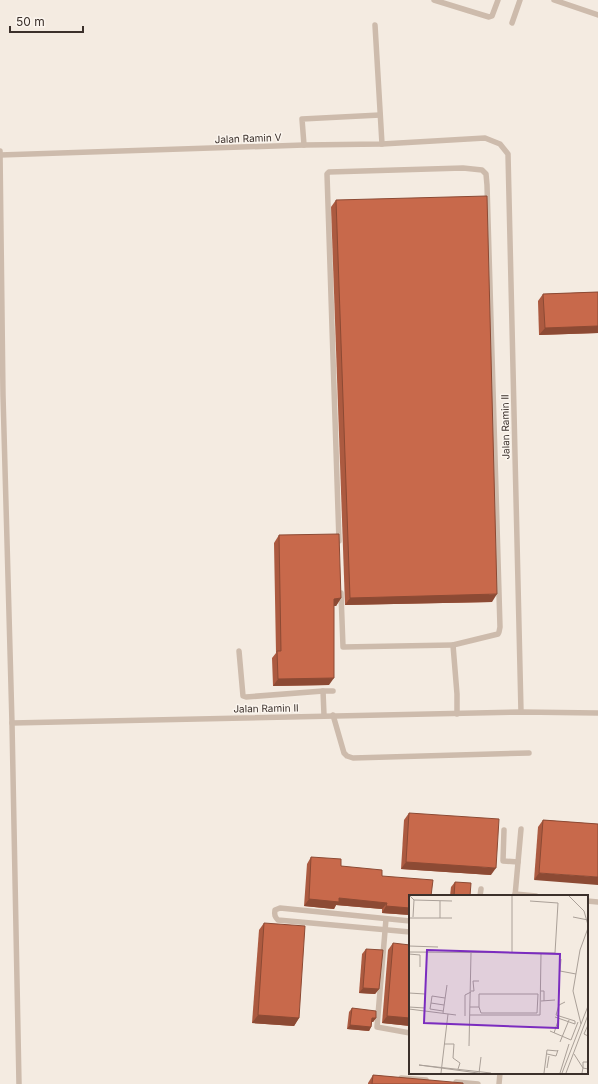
<svg xmlns="http://www.w3.org/2000/svg" width="598" height="1084" font-family="Inter,sans-serif">
<style>
.lines{fill:none;stroke-linecap:round;stroke-linejoin:round}
.lane{stroke:#cdbbac;stroke-width:5.5}
.wall{fill:#ac5a40}
.shaded-wall{fill:#8c4a34}
.building{fill:#c8694b;stroke:#8c4a34}
.labels{text-anchor:middle;stroke-width:3;stroke-linejoin:round;paint-order:stroke}
.street-label{font-size:10px;fill:#3b302b;stroke:#fbf5ee}
.inset-road{fill:none;stroke:#aaa098;stroke-width:1}
.view{fill:#7b2cbf;fill-opacity:0.15;stroke:#7b2cbf;stroke-width:2}
.inset-edge{fill:none;stroke:#3b302b;stroke-width:2}
</style>
<rect width="100%" height="100%" fill="#f4ebe1"/>
<g class="lines">
<g class="lane">
<polyline points="434,0 489,17 492,16 498,0"/>
<polyline points="554,0 598,15"/>
<polyline points="512,23 520,0"/>
<polyline points="375,25 382,144"/>
<polyline points="304,145 302,119 380,115"/>
<polyline points="0,151 3,395 12,723 19,1084"/>
<polyline points="0,155 304,145 382,144 485,138 500,144 508,154 521,712"/>
<polyline points="339,541 327,174 329,172 463,168 482,170 486,174 487,185 500,627 499,632 498,634 453,645 457,694 457,714"/>
<polyline points="341,593 343,647 453,645"/>
<polyline points="239,651 243,696 246,697 323,691 324,715"/>
<polyline points="323,691 333,691"/>
<polyline points="333,715 344,753 347,756 353,758 529,753"/>
<polyline points="12,723 521,712 598,713"/>
<polyline points="504,830 503,861 518,862"/>
<polyline points="515,894 536,896"/>
<polyline points="480,896 481,889"/>
<polyline points="515,896 521,829"/>
<polyline points="587,901 598,902"/>
<polyline points="386,919 377,1027 410,1033"/>
<path d="M410,921L280,908L275,910C274,915 275,917 278,920L410,932"/>
<polyline points="401,1078 426,1080"/>
<polyline points="456,1082 478,1084"/>
<polyline points="499,1084 500,1073"/>
</g>
</g>
<g class="wall">
<polygon points="336,200 492,602 345,605 331,207"/>
<polygon points="598,292 598,333 539,335 538,301 543,294"/>
<polygon points="279,535 341,598 336,606 334,606 329,685 273,686 272,658 276,653 274,543"/>
<polygon points="409,813 491,875 401,869 404,820"/>
<polygon points="543,820 598,824 534,880 538,827"/>
<polygon points="311,857 341,866 382,876 410,896 410,915 382,913 382,909 336,905 334,909 304,906 307,864"/>
<polygon points="455,882 470,896 450,896 451,887"/>
<polygon points="264,923 299,1018 294,1026 252,1023 259,930"/>
<polygon points="393,943 410,1026 382,1023 388,950"/>
<polygon points="366,949 379,989 375,994 359,993 362,954"/>
<polygon points="352,1008 376,1018 373,1022 372,1022 371,1027 369,1031 347,1029 349,1012"/>
<polygon points="373,1075 463,1084 368,1084 368,1083"/>
</g>
<g class="shaded-wall">
<polygon points="598,326 598,333 539,335 545,328"/>
<polygon points="497,594 492,602 345,605 350,598"/>
<polygon points="341,598 336,606 329,606 334,599"/>
<polygon points="334,678 329,685 273,686 278,679"/>
<polygon points="406,862 496,868 491,875 401,869"/>
<polygon points="539,873 598,877 598,885 534,880"/>
<polygon points="339,898 387,903 382,909 336,905 334,909 304,906 309,899"/>
<polygon points="386,906 410,908 410,915 382,913"/>
<polygon points="363,988 379,989 375,994 359,993"/>
<polygon points="258,1015 299,1018 294,1026 252,1023"/>
<polygon points="387,1016 410,1018 410,1026 382,1023"/>
<polygon points="372,1018 376,1018 373,1022 370,1022"/>
<polygon points="350,1025 371,1027 369,1031 347,1029"/>
</g>
<g class="building">
<polygon points="487,196 497,594 350,598 336,200"/>
<polygon points="598,292 598,326 545,328 543,294"/>
<polygon points="339,534 341,598 334,599 334,678 278,679 277,651 281,651 279,535"/>
<polygon points="409,813 499,819 496,868 406,862"/>
<polygon points="543,820 598,824 598,877 539,873"/>
<polygon points="311,857 341,859 341,866 382,870 382,876 433,880 431,896 410,896 410,908 386,906 387,903 339,898 339,902 309,899"/>
<polygon points="455,882 471,883 470,896 454,896"/>
<polygon points="264,923 305,926 299,1018 258,1015"/>
<polygon points="393,943 410,945 410,1018 387,1016"/>
<polygon points="366,949 383,950 379,989 363,988"/>
<polygon points="352,1008 376,1011 376,1018 372,1018 371,1027 350,1025"/>
<polygon points="373,1075 463,1083 463,1084 372,1084"/>
</g>
<g class="labels">
<g class="street-label">
<text transform="translate(248 138) rotate(-2)" y="4">Jalan Ramin V</text>
<text transform="translate(505 427) rotate(-91)" y="4">Jalan Ramin II</text>
<text transform="translate(266 708) rotate(-1)" y="4">Jalan Ramin II</text>
</g>
</g>
<g transform="translate(409 895)">
<rect width="179" height="179" fill="#f4ebe1"/>
<path class="inset-road" d="M1,1L5,5L43,6M160,1L175,16L179,30M4,22L5,5M164,22L179,25M0,23H43M31,23V6M0,51L29,52M0,57L146,58L149,8L121,6M103,58V1M0,59L11,60V72M152,64L151,76L167,79M62,96H65L64,86H70M132,96H135V106M0,98L16,99M132,106L146,105M156,107L150,110L147,120L166,126V129M22,108L35,110M0,112L16,113M61,112H70L72,118H128L129,99H70V112M0,114L47,120M34,116L21,114L22,108L23,101L36,103M34,118L38,90M61,120H131L132,59M56,121V100L62,97M146,122L166,129M172,129L164,96L171,55L179,33M179,130L175,139L179,141M141,136L162,145L169,127M145,138L150,123M151,147L160,125M35,149H45L44,163L51,168L49,174M60,151L62,58M138,159L147,161L149,155M165,159L174,173L173,178M179,167H174V173L179,174M138,173L140,161M32,178L39,119M69,178L10,170L82,178M70,178L72,162M135,178L138,155L149,156M151,178L160,149M153,178L179,111M157,178L179,120"/>
<path class="view" d="M18,55L151,59L149,133L15,128Z"/>
<rect width="179" height="179" class="inset-edge"/>
</g>
<path d="M10 26v6h73v-6" fill="none" stroke="#3b302b" stroke-width="2"/>
<text x="16" y="26" font-size="12" fill="#3b302b" stroke="#fbf5ee" stroke-width="3" paint-order="stroke">50 m</text>
</svg>
